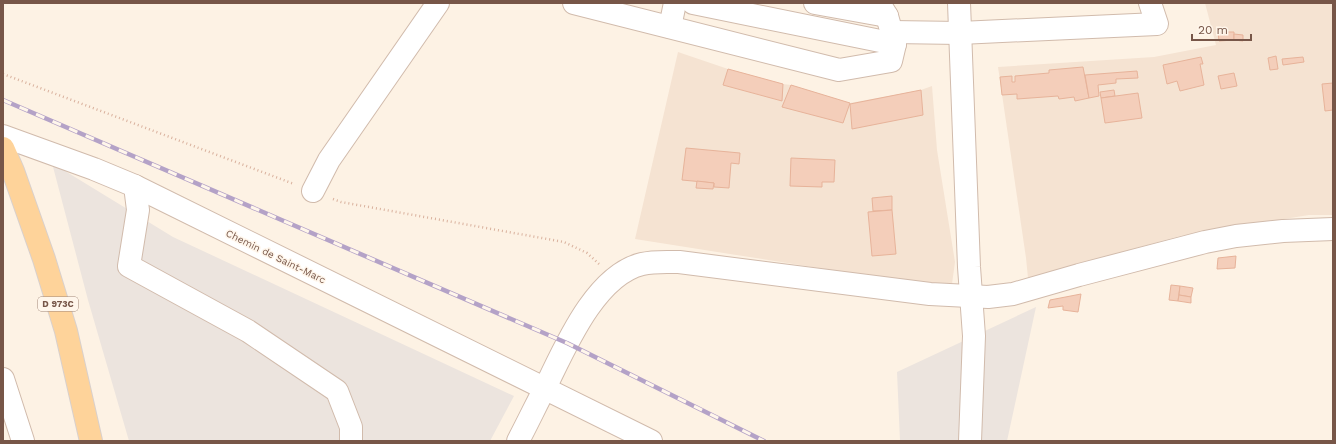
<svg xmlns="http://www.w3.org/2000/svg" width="1336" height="444" font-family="'Work Sans',sans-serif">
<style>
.residential{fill:#f5e3d2}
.industrial{fill:#ece4de}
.building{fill:#f4ceba;stroke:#e7b39a}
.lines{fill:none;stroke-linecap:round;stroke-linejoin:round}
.minor-casing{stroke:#d1bbac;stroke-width:24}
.major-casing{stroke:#d9d0cc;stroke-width:24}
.path{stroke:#d9b19d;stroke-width:2.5;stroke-dasharray:1 3;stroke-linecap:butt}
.minor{stroke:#fff;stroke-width:22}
.major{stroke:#fed39a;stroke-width:22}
.rail-casing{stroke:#b4a2c7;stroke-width:4.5}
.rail{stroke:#fff6eb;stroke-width:3;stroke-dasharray:9;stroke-linecap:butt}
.labels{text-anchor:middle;stroke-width:3;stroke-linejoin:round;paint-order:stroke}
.shield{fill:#fff6eb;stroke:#a08679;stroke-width:1}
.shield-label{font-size:9px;font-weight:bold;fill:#775648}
.street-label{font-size:10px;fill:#775648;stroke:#fff6eb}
</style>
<rect width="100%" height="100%" fill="#fdf2e4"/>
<g class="residential">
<polygon points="1205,3 1333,3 1333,215 1309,215 1180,236 1028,278 1026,258 998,67 1154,57 1216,45"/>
<polygon points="678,52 728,69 783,84 791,85 850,103 921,90 932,86 937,150 955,262 952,284 936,285 882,278 635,239"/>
</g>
<g class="industrial">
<polygon points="52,163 173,237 514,396 490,441 129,441 88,300"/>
<polygon points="1036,307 1007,441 900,441 897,372"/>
</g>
<g class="building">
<polygon points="1218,32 1234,32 1234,40 1219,41"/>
<polygon points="1234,34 1243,35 1243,41 1234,40"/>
<polygon points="1276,56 1278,69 1270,70 1268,58"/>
<polygon points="1201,57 1203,64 1200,64 1204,85 1180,91 1177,81 1167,84 1163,65"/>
<polygon points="1303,57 1304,62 1283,65 1282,59"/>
<polygon points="1083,67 1089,98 1075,101 1074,97 1059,99 1058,96 1017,99 1017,94 1002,95 1000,77 1012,76 1012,82 1015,82 1015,76 1049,73 1049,70"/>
<polygon points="728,69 783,84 782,101 723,85"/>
<polygon points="1137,71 1138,78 1116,79 1116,83 1098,85 1099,96 1089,98 1085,75"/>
<polygon points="1234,73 1237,86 1221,89 1218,76"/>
<polygon points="1333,83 1333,110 1325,111 1322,84"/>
<polygon points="791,85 850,103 843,123 782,107"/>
<polygon points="921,90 923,115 852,129 850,104"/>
<polygon points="1114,90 1115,96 1101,98 1100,92"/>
<polygon points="1138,93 1142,118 1105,123 1101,98"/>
<polygon points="686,148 740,153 739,164 731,163 729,188 714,187 714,183 682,180"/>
<polygon points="791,158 835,160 834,182 822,182 822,187 790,186"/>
<polygon points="697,181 714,183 713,189 696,188"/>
<polygon points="892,196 892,210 873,211 872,198"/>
<polygon points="892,210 896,254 872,256 868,212"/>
<polygon points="1236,256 1235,268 1217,269 1218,258"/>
<polygon points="1171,285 1180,286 1178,301 1169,300"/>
<polygon points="1180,286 1193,288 1191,297 1179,295"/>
<polygon points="1081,294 1078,312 1063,310 1063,306 1048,308 1050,300"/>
<polygon points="1179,295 1191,297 1191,303 1178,301"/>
</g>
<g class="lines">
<defs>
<g id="minor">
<polyline points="574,3 839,70 891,61 895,44 887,16 879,3"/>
<polyline points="693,3 895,44"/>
<polyline points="815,3 887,16"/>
<polyline points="959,3 969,267 974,336 970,441"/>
<polyline points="670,27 675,3"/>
<polyline points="892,32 960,33 1157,24 1150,3"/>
<polyline points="3,136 94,169 135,186 651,441"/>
<polyline points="135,186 138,210 129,266 248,331 337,391 351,427 351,441"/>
<polyline points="313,191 329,160 438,3"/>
<polyline points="3,379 23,441"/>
<path d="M518,441C528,422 537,403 547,384C566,345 596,275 642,264C654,261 667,262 679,262L930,294L988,297L1013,294L1079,275L1205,242L1236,236L1283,231L1333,229"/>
</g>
<polyline id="major" points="3,148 13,171 44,259 66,331 91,441"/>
</defs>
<use href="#minor" class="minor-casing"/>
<use href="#major" class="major-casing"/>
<g class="path">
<polyline points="3,74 294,184"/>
<polyline points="333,199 341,202 564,242 587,253 599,264"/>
</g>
<use href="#minor" class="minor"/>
<use href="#major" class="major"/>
<defs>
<polyline id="rail" points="3,100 567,343 764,441"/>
</defs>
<use href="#rail" class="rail-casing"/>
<use href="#rail" class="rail"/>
</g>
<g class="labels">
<rect class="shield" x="38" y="297" width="40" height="14" rx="3"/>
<g class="shield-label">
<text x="58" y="307">D 973C</text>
</g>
<g class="street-label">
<text transform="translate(276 256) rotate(26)" y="4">Chemin de Saint-Marc</text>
</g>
</g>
<rect width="1336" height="444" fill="none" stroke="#775648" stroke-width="8"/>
<path d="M1192 34v6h59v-6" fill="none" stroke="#775648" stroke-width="2"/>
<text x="1198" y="34" font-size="12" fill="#775648" stroke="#fff6eb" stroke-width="3" paint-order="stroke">20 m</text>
</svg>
